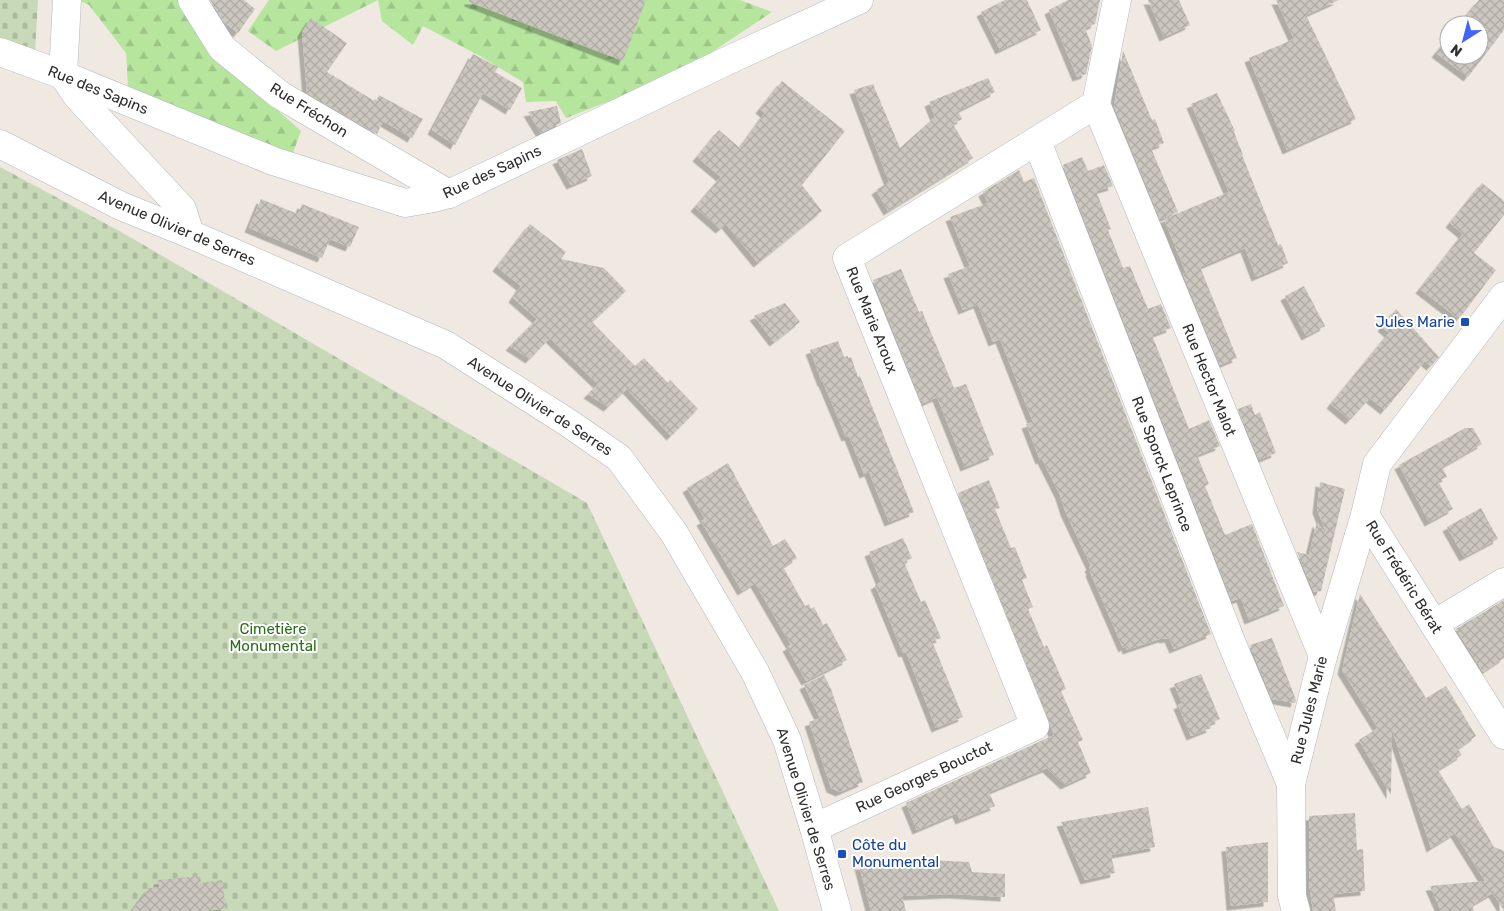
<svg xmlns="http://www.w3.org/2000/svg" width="1504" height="911" font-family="Rubik,sans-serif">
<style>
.forest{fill:url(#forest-firs)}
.cemetery{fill:url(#cemetery-stones)}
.building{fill:url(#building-cross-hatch);filter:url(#shadow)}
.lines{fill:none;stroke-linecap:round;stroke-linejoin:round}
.street-casing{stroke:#b4b7c1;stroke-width:29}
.secondary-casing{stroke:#b4b7c1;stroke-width:29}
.street{stroke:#fff;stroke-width:28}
.secondary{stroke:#fff;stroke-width:28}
.transit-dot{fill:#1a4fb4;stroke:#fff;stroke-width:2}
.labels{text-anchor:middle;stroke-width:4;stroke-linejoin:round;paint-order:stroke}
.street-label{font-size:15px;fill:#2e2e2e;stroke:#fff}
.transit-label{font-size:15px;fill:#164399;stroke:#fff;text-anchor:end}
.park-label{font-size:15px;fill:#2c6e1b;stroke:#fff}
</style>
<defs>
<pattern id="forest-firs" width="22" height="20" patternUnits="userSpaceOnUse" patternTransform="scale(1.25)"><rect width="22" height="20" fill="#b6e59e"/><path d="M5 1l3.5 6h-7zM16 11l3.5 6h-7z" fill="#9dc588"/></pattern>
<pattern id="cemetery-stones" width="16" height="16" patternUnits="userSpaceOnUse" patternTransform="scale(1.25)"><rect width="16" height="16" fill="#c8d9b8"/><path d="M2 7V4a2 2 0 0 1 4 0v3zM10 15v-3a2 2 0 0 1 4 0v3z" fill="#acbb9e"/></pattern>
<pattern id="building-cross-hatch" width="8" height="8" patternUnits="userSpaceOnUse" patternTransform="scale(1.25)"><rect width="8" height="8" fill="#cbc7bf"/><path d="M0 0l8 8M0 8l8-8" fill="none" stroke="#afaba4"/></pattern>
<filter id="shadow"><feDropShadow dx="-4.5" dy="4.5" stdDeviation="0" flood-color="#0004"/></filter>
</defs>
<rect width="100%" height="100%" fill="#efe9e1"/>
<g class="forest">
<polygon points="79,0 181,0 214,54 301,131 291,158 128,87 126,53 89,5"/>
<polygon points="269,0 378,0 276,51 248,31"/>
<polygon points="378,0 740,0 772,12 679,74 566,118 556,101 526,102 523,82 480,56 423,26 413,45 382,21"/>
</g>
<g class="cemetery">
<polygon points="0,0 38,0 35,53 0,39"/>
<polygon points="0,167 123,233 587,503 779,911 0,911"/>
</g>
<g class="building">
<polygon points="210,0 244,0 255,9 238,33 224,22"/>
<polygon points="469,0 646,0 623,61 469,2"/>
<polygon points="1005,0 1027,0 1041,30 1000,50 981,12"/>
<polygon points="1068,0 1100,0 1095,24 1085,28 1092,46 1086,74 1077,77 1049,10"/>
<polygon points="1148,0 1179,0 1190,25 1164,37"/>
<polygon points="1276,0 1339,0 1306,15 1356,119 1287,150 1249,58 1294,39"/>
<polygon points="1479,0 1504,0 1504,30 1468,77 1436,53 1449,37 1449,55 1479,55 1479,25 1458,25"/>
<polygon points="311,18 347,43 327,72 376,102 379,95 423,119 412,138 383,121 377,134 307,93 302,32"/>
<polygon points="1123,51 1152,120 1155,119 1164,143 1151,148 1178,212 1160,219 1114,106"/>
<polygon points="473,54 498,67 495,72 522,88 510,110 483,93 455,145 432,130"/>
<polygon points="988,78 995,92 958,111 962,119 953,124 973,158 888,211 876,190 889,182 854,90 873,84 900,148 935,117 929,102"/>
<polygon points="782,81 845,131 802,185 822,211 758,263 726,224 720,229 695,207 721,177 697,157 719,130 740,148 765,113 760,109"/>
<polygon points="1217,93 1235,131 1234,132 1243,155 1242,155 1278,245 1281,244 1288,263 1256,277 1245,248 1186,273 1164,219 1229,192 1191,104"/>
<polygon points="557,106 561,123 541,133 528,112"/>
<polygon points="582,149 592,176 571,185 557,160"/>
<polygon points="1082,157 1088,171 1104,165 1113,186 1096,191 1111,229 1108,230 1123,268 1130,266 1148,309 1161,304 1171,328 1152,335 1189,429 1209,420 1220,446 1197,455 1209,484 1205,486 1225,535 1252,524 1284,606 1249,620 1241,598 1232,601 1063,165"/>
<polygon points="1019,170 1024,182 1034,178 1211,634 1174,649 1169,638 1164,639 1163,638 1127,650 1126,646 1123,648 1090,572 1091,571 1089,567 1091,566 1065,511 1060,495 1042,459 1040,460 1026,424 1033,422 1000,339 993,342 978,304 963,310 948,274 970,266 950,217 988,203 983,192"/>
<polygon points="1482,183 1504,201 1504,215 1474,253 1496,270 1459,319 1420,289 1463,234 1450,223"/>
<polygon points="261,199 298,214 302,204 359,227 350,247 330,239 322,258 249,228"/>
<polygon points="530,224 566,252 561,259 604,268 626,291 592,322 635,366 644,358 668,383 670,380 698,409 671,436 627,389 608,407 588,394 598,384 550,338 530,359 510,346 537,319 513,298 521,286 497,267"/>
<polygon points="1200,267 1237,358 1220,365 1183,274"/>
<polygon points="901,269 919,312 922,311 954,388 966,384 994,455 965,467 937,397 922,404 873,280"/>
<polygon points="1304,286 1325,326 1306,336 1285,296"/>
<polygon points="785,303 800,322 774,342 754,316"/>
<polygon points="1396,309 1439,357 1431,366 1425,361 1385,410 1370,398 1350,420 1331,404 1389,333 1382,327"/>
<polygon points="838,341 844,357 848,356 848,358 851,357 858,377 860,376 914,512 889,522 869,472 864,474 849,436 846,437 823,382 822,382 810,350"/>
<polygon points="1251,404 1255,415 1260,412 1276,453 1259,460 1238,409"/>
<polygon points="1465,428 1473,428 1482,444 1442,467 1447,477 1438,481 1453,509 1429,522 1399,465"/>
<polygon points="728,463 773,546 785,539 797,558 783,567 805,606 809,604 811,609 814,607 823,625 827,623 847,660 806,681 787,647 791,645 755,583 742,591 701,521 705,519 687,488"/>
<polygon points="989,480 1000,508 995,509 1011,548 1015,547 1027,578 1022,580 1033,607 1028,609 1044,647 1047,645 1066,689 1061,691 1083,740 1078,742 1091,773 1065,785 1047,768 989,792 995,806 960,820 957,813 917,830 906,803 1054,735 958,493"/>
<polygon points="1320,482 1345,489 1321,591 1314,592 1297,552 1309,555 1317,522 1327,536 1317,509"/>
<polygon points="1481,508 1498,539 1464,557 1447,527"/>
<polygon points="903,538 912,558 904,562 921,602 925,600 941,638 932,641 963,717 936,728 906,652 903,653 875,585 881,582 869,552"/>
<polygon points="1360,594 1426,698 1446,686 1476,736 1458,749 1462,755 1438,770 1462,809 1469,804 1494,847 1504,851 1504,911 1493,893 1472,905 1474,911 1441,911 1430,886 1485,881 1455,833 1431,848 1392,730 1391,795 1359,740 1378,728 1342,670"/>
<polygon points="1504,600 1504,658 1483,672 1456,629"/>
<polygon points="1272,638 1296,700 1295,703 1272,699 1250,645"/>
<polygon points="1201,674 1220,719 1209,724 1211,728 1191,736 1178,705 1182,703 1174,684"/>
<polygon points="824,675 831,689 863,782 840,792 831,788 809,722 820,718 804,685"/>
<polygon points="1148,807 1155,847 1111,855 1115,873 1085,880 1061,822"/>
<polygon points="1355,813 1357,850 1363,849 1365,891 1333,894 1336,911 1313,911 1309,883 1309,816"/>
<polygon points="1268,842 1268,902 1231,906 1226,847"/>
<polygon points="907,859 969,862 972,872 1005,874 1005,897 953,894 902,896 906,911 871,911 859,865 909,868"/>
<polygon points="200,876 201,883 222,880 226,909 204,911 132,911 149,888 159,887 158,880"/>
</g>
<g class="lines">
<defs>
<g id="street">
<polyline points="67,0 63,75 77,96 182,209 190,234"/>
<polyline points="192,0 222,48 280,95 449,194"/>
<polyline points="0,52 63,75 273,161 405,203 434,198 449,194 731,59 859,0"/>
<polyline points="1096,104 1323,656"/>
<polyline points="1037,141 1232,644 1291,784"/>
<polyline points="1504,296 1377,464 1365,515 1504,735"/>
<polyline points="1434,624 1504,582"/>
<polyline points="814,828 1035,726 847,258 1096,104 1117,0"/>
<polyline points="1296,911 1292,896 1291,784 1323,656 1365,515"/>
</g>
<polyline id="secondary" points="0,144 121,206 190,234 446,345 567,422 619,458 674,533 755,672 787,740 814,828 837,911"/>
</defs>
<use href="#street" class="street-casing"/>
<use href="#secondary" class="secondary-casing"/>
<use href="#street" class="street"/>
<use href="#secondary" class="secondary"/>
</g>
<g class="transit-dot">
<rect x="1460" y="317" width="10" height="10" rx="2.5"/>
<rect x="837" y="849" width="10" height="10" rx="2.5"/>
</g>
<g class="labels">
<g class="street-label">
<text transform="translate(98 90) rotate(22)" y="5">Rue des Sapins</text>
<text transform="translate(309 110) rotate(32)" y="5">Rue Fréchon</text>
<text transform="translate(492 172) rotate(-25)" y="5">Rue des Sapins</text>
<text transform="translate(177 228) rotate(23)" y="5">Avenue Olivier de Serres</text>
<text transform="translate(872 320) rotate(68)" y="5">Rue Marie Aroux</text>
<text transform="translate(1209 380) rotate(68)" y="5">Rue Hector Malot</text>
<text transform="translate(540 406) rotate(33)" y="5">Avenue Olivier de Serres</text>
<text transform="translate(1162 464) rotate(69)" y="5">Rue Sporck Leprince</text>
<text transform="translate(1404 577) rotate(58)" y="5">Rue Frédéric Bérat</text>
<text transform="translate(1309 710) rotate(-76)" y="5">Rue Jules Marie</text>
<text transform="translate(924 777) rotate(-25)" y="5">Rue Georges Bouctot</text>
<text transform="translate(806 809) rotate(73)" y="5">Avenue Olivier de Serres</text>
</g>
<g class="transit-label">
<text x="1455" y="327">Jules Marie</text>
<text x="852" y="850" text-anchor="start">Côte du<tspan x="852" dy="17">Monumental</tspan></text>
</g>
<g class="park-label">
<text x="273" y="634">Cimetière<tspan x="273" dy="17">Monumental</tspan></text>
</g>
</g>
<g transform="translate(1464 40) rotate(216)"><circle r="24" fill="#ffffff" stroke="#ababab"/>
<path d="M0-4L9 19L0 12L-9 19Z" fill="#4264fb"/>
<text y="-8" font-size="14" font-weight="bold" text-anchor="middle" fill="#2e2e2e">N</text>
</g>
</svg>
